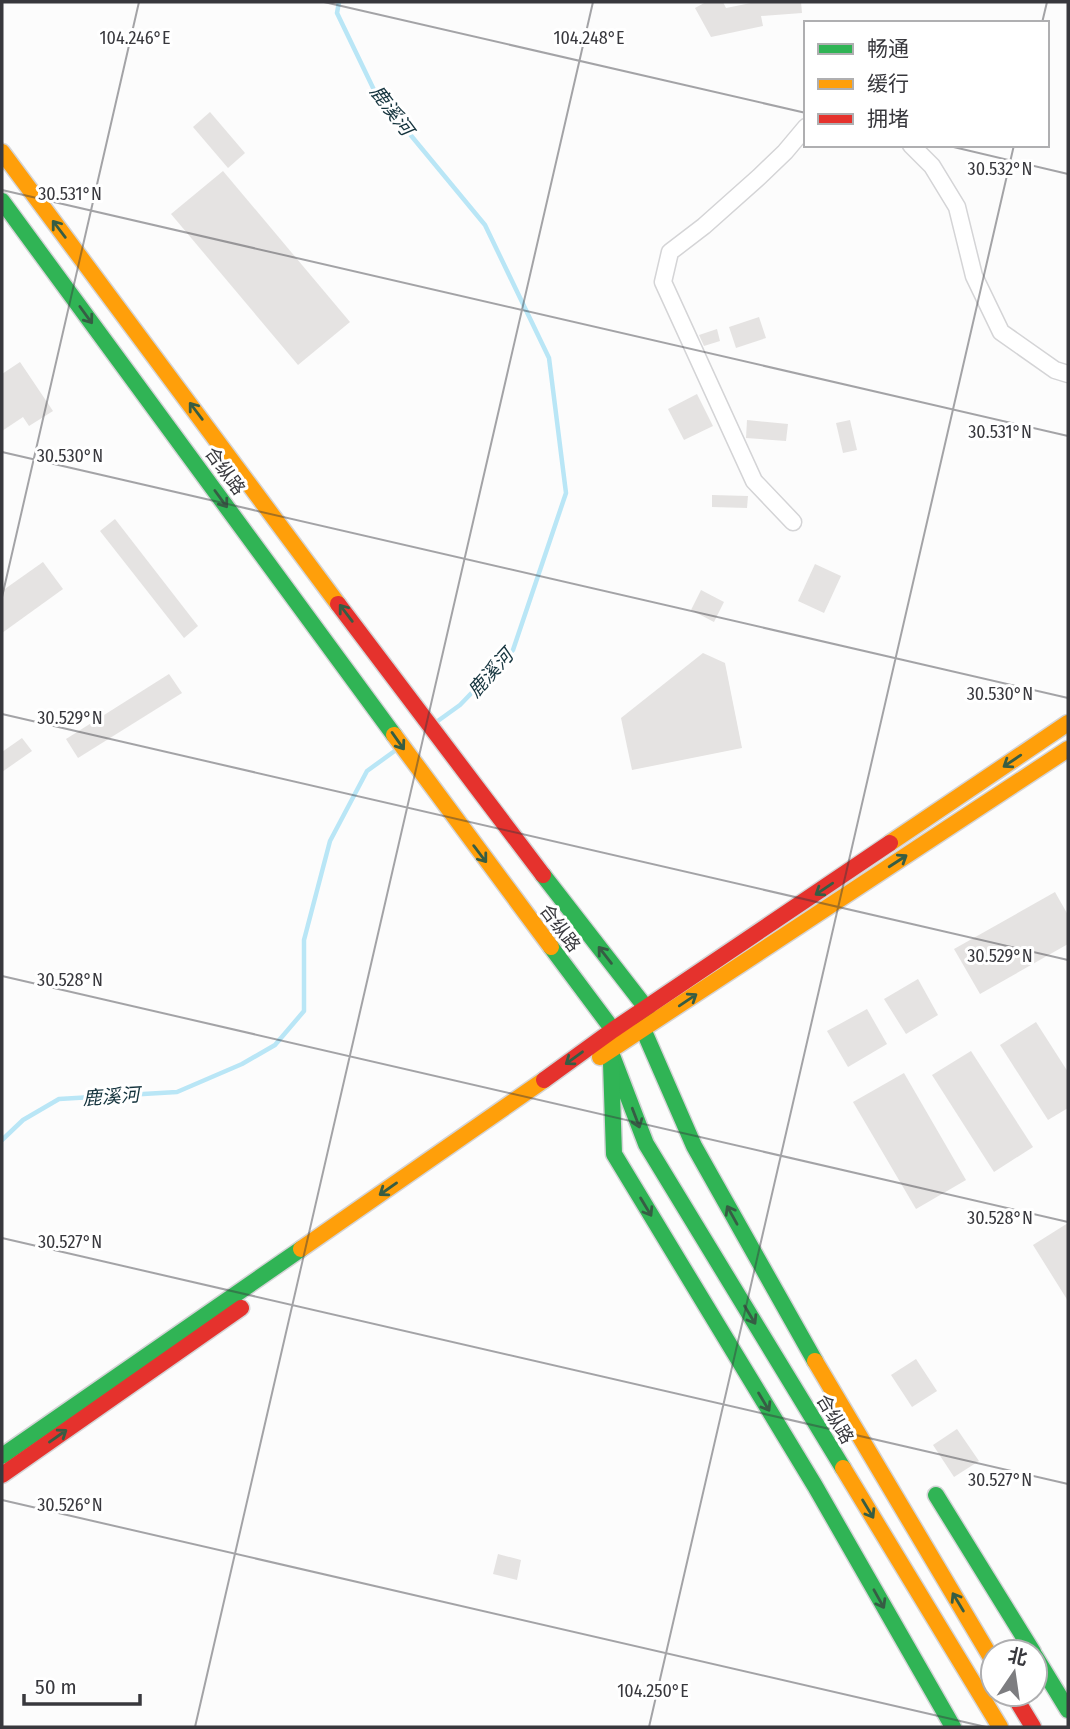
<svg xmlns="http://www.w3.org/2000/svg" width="1070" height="1729" font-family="'Fira Sans Condensed','Noto Sans SC',sans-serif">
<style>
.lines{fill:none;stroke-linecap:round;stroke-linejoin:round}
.stream{stroke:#b9e6f6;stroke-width:4.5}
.building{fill:#e5e3e2}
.street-casing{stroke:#d4d4d6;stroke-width:19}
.fast-casing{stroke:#d4d4d6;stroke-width:19}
.slow-casing{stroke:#d4d4d6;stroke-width:19}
.jam-casing{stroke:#d4d4d6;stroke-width:19}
.street{stroke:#fff;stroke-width:16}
.fast{stroke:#30b455;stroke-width:16}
.slow{stroke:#ff9f0a;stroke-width:16}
.jam{stroke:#e5322d;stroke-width:16}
.oneway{stroke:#365d44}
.ticks{fill:none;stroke:#38383d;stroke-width:2;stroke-opacity:0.45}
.labels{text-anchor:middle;stroke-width:6;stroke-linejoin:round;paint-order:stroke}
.street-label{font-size:18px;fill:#38383d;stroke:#fff}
.water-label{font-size:19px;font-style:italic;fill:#14333d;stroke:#fff}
.ticks-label{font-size:18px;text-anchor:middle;fill:#38383d;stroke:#fff;stroke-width:6;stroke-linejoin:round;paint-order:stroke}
</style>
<rect width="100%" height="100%" fill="#fcfcfc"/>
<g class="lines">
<g class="stream">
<polyline points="339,2 337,13 375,92 485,225 549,358 566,493 513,650 460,705 435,723"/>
<polyline points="2,1140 23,1120 59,1099 177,1092 242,1064 275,1045 304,1011 304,940 330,841 367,771 396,750"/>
</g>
</g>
<g class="building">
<polygon points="706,2 723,2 726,8 756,2 801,2 802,13 761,16 763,26 711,37 695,8"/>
<polygon points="210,112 245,153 228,168 193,127"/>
<polygon points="223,171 350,322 298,365 171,214"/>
<polygon points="759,317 766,338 736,348 729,327"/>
<polygon points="717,329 720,341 704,346 699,335"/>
<polygon points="20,362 53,411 29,426 23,417 2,431 2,374"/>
<polygon points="697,394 713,426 684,440 668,409"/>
<polygon points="747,420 788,424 786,441 746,438"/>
<polygon points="850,420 857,450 843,453 836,423"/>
<polygon points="712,495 748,496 747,508 712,507"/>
<polygon points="115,519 198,626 184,638 100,531"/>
<polygon points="43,562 63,589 2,633 2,591"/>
<polygon points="815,564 841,576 824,613 798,601"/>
<polygon points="701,590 724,602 714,622 691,610"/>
<polygon points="703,653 725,663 742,748 632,770 621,718"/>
<polygon points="169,674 182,693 78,758 66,739"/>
<polygon points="22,738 32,751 2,772 2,752"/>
<polygon points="1055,892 1068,915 1068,944 980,994 954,949"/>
<polygon points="918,979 938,1015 906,1034 884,999"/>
<polygon points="867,1009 887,1044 848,1067 827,1031"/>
<polygon points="1036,1022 1068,1072 1068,1108 1048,1120 1000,1045"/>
<polygon points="971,1051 1033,1147 994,1172 932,1075"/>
<polygon points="904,1073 966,1180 916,1209 853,1102"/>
<polygon points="1068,1223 1068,1301 1033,1245"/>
<polygon points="916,1359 937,1391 912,1407 891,1375"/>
<polygon points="957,1429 979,1461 954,1477 933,1445"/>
<polygon points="498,1554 521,1560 517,1580 493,1574"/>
</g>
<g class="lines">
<defs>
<g id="street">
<polyline points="911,145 932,166 957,207 974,276 1001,332 1055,370 1068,374"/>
<polyline points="793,522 754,481 663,282 670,252 704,226 759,177 785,152 806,127"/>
</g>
<g id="fast">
<polyline points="2,201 394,735"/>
<polyline points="543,875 647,1009 643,1029 694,1146 815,1361"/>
<polyline points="551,947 613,1030 610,1050 646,1144 843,1468"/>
<polyline points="611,1063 614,1154 815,1486 953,1727"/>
<polyline points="2,1456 301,1249"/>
<polyline points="936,1495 1033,1652"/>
<polyline points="1035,1656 1068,1710"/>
</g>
<g id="slow">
<polyline points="2,152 338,604"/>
<polyline points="394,735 551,947"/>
<polyline points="890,843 1068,723"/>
<polyline points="600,1057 1068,749"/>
<polyline points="301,1249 544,1080"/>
<polyline points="815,1361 993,1661"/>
<polyline points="843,1468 1000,1727"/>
</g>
<g id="jam">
<polyline points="338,604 543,875"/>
<polyline points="544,1080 613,1030 890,843"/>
<polyline points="2,1475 241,1308"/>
<polyline points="1013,1694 1033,1727"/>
</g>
</defs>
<use href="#street" class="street-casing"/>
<use href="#fast" class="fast-casing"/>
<use href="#slow" class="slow-casing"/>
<use href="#jam" class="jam-casing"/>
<use href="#street" class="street"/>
<use href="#fast" class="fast"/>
<use href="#slow" class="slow"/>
<use href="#jam" class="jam"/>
</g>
<defs><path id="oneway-shaft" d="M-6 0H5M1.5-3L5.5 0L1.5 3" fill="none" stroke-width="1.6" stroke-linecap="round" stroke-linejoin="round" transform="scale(1.75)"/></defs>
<g class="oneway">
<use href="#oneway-shaft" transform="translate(59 229) rotate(-127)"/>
<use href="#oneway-shaft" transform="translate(86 315) rotate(54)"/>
<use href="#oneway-shaft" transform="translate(196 411) rotate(-127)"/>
<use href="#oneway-shaft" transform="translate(221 499) rotate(54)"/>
<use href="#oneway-shaft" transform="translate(346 613) rotate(-127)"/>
<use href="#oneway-shaft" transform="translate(398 741) rotate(55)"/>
<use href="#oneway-shaft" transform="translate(1012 761) rotate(146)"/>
<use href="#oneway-shaft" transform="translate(480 854) rotate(53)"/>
<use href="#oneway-shaft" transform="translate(898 861) rotate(-33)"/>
<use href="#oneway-shaft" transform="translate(824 889) rotate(146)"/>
<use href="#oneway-shaft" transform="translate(605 955) rotate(-128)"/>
<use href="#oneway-shaft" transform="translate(688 1000) rotate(-34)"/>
<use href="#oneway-shaft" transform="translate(574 1058) rotate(144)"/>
<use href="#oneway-shaft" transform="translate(636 1118) rotate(69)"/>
<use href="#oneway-shaft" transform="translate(388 1189) rotate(145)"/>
<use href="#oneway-shaft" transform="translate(646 1207) rotate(59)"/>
<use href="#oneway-shaft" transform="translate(732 1215) rotate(-119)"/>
<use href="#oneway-shaft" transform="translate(750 1315) rotate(59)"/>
<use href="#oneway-shaft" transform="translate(764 1402) rotate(59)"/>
<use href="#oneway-shaft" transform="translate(58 1436) rotate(-35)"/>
<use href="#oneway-shaft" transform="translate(868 1509) rotate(59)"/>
<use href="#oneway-shaft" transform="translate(879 1599) rotate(61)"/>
<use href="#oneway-shaft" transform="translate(958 1602) rotate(-121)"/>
</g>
<path class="ticks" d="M324,2L806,113M1042,23L1047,2M945,145L1068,174M2,190L1068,436M2,452L1068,698M2,597L139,2M2,714L1068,960M2,976L1068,1222M2,1238L1068,1484M2,1500L986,1727M195,1727L593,2M649,1727L1014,145"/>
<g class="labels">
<g class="street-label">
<text transform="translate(225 471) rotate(54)" y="6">合纵路</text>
<text transform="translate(560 928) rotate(53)" y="6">合纵路</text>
<text transform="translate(835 1419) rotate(59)" y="6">合纵路</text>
</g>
<g class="water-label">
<text transform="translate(392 110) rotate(53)" y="7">鹿溪河</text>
<text transform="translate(490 673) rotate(-48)" y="7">鹿溪河</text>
<text transform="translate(111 1096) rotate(-4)" y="7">鹿溪河</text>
</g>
</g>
<g class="ticks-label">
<text x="135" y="44">104.246°E</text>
<text x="589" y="44">104.248°E</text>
<text x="1000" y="175">30.532°N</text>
<text x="70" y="200">30.531°N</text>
<text x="1000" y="438">30.531°N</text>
<text x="70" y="462">30.530°N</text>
<text x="1000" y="700">30.530°N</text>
<text x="70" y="724">30.529°N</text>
<text x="1000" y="962">30.529°N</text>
<text x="70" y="986">30.528°N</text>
<text x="1000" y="1224">30.528°N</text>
<text x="70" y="1248">30.527°N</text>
<text x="1000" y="1486">30.527°N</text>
<text x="70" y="1511">30.526°N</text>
<text x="653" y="1697">104.250°E</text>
</g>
<rect width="1070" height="1729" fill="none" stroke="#38383d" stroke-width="7"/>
<rect x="804" y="21" width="245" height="126" fill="#ffffff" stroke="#afafb1" stroke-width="2"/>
<rect x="818" y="44" width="35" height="10" fill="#30b455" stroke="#afafb1" stroke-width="2"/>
<text x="867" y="56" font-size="21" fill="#38383d">畅通</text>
<rect x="818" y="79" width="35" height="10" fill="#ff9f0a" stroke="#afafb1" stroke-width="2"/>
<text x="867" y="91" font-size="21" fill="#38383d">缓行</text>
<rect x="818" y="114" width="35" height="10" fill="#e5322d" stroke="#afafb1" stroke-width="2"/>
<text x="867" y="126" font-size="21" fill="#38383d">拥堵</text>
<g transform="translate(1014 1673) rotate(13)"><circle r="33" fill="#ffffff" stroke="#afafb1" stroke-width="2"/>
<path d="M0-5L12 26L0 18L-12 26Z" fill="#7d7d80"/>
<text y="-10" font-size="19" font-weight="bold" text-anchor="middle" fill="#38383d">北</text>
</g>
<path d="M24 1694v10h116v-10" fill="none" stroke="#38383d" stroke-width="3.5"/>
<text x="35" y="1694" font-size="21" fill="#38383d" stroke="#ffffff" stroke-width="5" paint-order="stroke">50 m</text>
</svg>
